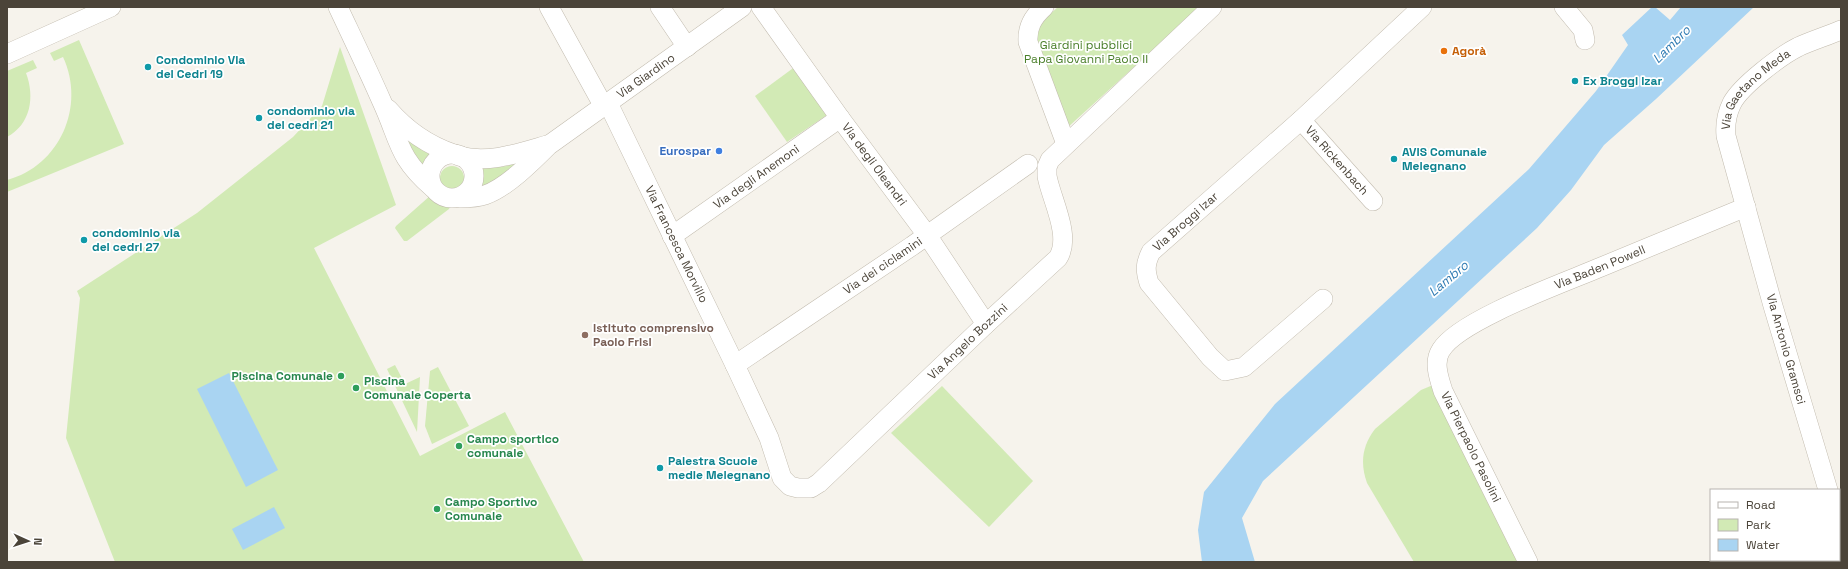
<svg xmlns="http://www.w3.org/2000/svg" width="1848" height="569" font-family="'Space Grotesk',sans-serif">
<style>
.green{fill:#d2eab5}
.water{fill:#a9d4f2}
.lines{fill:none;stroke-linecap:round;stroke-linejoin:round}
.minor-casing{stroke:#c2bbae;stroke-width:20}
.minor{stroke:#fff;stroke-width:19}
.food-dot{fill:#e8710a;stroke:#fff;stroke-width:1.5}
.culture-dot{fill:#0f9aa8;stroke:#fff;stroke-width:1.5}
.shop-dot{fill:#3f7fe0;stroke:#fff;stroke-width:1.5}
.education-dot{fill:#8d6e63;stroke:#fff;stroke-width:1.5}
.leisure-dot{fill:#2e9e5b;stroke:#fff;stroke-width:1.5}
.labels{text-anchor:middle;stroke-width:3.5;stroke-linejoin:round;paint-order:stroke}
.park-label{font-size:12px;fill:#4a7f2a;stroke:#fff}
.food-label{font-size:12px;font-weight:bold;fill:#c56008;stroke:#fff;text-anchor:start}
.culture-label{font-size:12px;font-weight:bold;fill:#0d838f;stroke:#fff;text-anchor:start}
.street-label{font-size:12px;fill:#4b4439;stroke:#fff}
.shop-label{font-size:12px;font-weight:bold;fill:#366cbe;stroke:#fff;text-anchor:end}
.education-label{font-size:12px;font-weight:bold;fill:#785e54;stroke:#fff;text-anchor:start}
.leisure-label{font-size:12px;font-weight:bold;fill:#27864d;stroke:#fff;text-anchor:start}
.water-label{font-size:13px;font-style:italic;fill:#2e7ab2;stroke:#fff}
</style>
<rect width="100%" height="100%" fill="#f6f3ec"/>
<g class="green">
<polygon points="1058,7 1200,7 1067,128 1035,38 1040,23"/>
<path d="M79,40L124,144L7,192V180C60,166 86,106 63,57L54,61L50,53Z"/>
<polygon points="340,47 396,205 314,248 420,456 505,412 584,562 115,562 66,438 80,298 77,291 197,213 293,137 322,106"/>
<path d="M33,60L37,68L26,73C35,97 31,124 7,137V71Z"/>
<polygon points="796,66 830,113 787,142 755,96"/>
<polygon points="409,140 433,155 425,172 401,143"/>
<polygon points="518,161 524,161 486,186 477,188 479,179 479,169 507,166"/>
<circle cx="452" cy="178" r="12"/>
<polygon points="431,195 443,202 452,203 449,209 407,241 404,241 395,228 396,226"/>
<polygon points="395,365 405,384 420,377 417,432 387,369"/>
<polygon points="438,367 469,426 432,444 425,426 430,371"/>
<path d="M1433,385L1521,562H1414L1367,483C1360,463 1362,446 1375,429L1421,390Z"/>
<polygon points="942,386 1033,481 989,527 891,433"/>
</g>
<g class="water">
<polygon points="1652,7 1655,7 1670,20 1681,7 1754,7 1656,99 1604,145 1571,190 1537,228 1263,481 1242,518 1255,562 1202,562 1198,530 1204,492 1275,404 1529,169 1596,91 1628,45 1622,35"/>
<polygon points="229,373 278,470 246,487 197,389"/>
<polygon points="274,507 285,528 243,550 232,529"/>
</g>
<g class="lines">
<defs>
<g id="minor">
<path d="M338,7C353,39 368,70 382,102C400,141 397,157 433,188"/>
<polyline points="549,7 604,107"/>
<polyline points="660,7 687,47"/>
<path id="s1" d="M761,7L840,118L927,235L986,324"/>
<path d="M1044,7C1033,17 1027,27 1028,42L1066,144"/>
<polyline points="1564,7 1583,30 1585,40"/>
<polyline points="7,54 111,7"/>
<path id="s2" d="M608,103L735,365L769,438L782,478L790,486L798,488H811L819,483L986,324L1058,258C1072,236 1051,199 1047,176V167L1050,160L1212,7"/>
<path d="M388,109C407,131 427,145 454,154"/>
<path id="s3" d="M1301,120L1373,201"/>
<circle cx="452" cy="176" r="22"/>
<path d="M459,156C488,164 519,153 547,145"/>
<path id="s4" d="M460,198C468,198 476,198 485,195C506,188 533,161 549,145L742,7"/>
<path id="s5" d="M672,236L840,118"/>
<path id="s6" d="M1323,299L1244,367L1225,371L1210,357L1149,283C1145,270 1145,264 1151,252L1301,120L1422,7"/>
<path id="s7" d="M735,365L912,246L1028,164"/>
<path id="s8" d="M1828,490L1773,306L1726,136C1725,125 1727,113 1732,103C1741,86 1780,56 1798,47C1811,41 1827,36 1841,30"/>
<polyline points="1839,526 1841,533"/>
<path id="s9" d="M1528,562L1443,391C1439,378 1433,362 1441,350C1459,320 1566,282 1601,267C1649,247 1697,227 1746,207"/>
</g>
</defs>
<use href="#minor" class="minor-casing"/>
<use href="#minor" class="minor"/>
</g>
<circle class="food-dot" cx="1444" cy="51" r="4"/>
<g class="culture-dot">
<circle cx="148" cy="67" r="4"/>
<circle cx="1575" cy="81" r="4"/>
<circle cx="259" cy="118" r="4"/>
<circle cx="1394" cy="159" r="4"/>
<circle cx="84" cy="240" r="4"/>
<circle cx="660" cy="468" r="4"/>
</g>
<circle class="shop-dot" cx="719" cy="151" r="4"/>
<circle class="education-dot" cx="585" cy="335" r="4"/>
<g class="leisure-dot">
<circle cx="341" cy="376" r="4"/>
<circle cx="356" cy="388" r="4"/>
<circle cx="459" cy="446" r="4"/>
<circle cx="437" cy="509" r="4"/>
</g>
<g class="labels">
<g class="park-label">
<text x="1086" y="49">Giardini pubblici<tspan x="1086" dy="14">Papa Giovanni Paolo II</tspan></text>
</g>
<g class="food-label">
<text x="1452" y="55">Agorà</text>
</g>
<g class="culture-label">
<text x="156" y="64">Condominio Via<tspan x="156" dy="14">dei Cedri 19</tspan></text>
<text x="1583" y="85">Ex Broggi Izar</text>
<text x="267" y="115">condominio via<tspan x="267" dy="14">dei cedri 21</tspan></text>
<text x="1402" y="156">AVIS Comunale<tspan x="1402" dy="14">Melegnano</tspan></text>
<text x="92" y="237">condominio via<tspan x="92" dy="14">dei cedri 27</tspan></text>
<text x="668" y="465">Palestra Scuole<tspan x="668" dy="14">medie Melegnano</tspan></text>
</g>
<g class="street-label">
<text dy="4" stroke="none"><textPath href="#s4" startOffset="226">Via Giardino</textPath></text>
<text dy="4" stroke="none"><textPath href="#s8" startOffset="427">Via Gaetano Meda</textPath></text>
<text dy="4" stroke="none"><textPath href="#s3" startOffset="54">Via Rickenbach</textPath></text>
<text dy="4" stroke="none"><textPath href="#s1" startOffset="194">Via degli Oleandri</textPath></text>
<text dy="4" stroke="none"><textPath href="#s5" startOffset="103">Via degli Anemoni</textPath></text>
<text dy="4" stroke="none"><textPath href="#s6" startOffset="318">Via Broggi Izar</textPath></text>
<text dy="4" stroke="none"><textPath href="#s2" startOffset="157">Via Francesca Morvillo</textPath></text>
<text dy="4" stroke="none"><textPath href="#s7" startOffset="178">Via dei ciclamini</textPath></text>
<text dy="4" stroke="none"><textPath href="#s9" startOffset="414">Via Baden Powell</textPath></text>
<text dy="4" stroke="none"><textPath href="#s2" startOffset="661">Via Angelo Bozzini</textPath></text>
<text transform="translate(1786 349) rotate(74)" y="4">Via Antonio Gramsci</text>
<text transform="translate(1471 447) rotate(64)" y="4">Via Pierpaolo Pasolini</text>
</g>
<g class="shop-label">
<text x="711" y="155">Eurospar</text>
</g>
<g class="education-label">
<text x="593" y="332">Istituto comprensivo<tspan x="593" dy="14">Paolo Frisi</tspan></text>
</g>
<g class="leisure-label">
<text x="333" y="380" text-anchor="end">Piscina Comunale</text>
<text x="364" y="385">Piscina<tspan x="364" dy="14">Comunale Coperta</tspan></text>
<text x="467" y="443">Campo sportico<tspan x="467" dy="14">comunale</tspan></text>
<text x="445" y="506">Campo Sportivo<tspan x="445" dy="14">Comunale</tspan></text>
</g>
<g class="water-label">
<text transform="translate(1671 44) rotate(-45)" y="5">Lambro</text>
<text transform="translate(1448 278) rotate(-40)" y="5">Lambro</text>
</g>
</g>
<rect width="1848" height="569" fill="none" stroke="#4b4439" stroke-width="16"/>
<rect x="1710" y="489" width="130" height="72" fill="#ffffff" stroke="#b7b4b0"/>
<rect x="1718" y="502" width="20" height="6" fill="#ffffff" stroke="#b7b4b0"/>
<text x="1746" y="509" font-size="12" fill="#4b4439">Road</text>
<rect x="1718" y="519" width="20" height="12" fill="#d2eab5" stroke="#b7b4b0"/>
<text x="1746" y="529" font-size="12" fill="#4b4439">Park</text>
<rect x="1718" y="539" width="20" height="12" fill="#a9d4f2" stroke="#b7b4b0"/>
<text x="1746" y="549" font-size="12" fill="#4b4439">Water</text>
<g transform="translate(28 541) rotate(93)" stroke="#ffffff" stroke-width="3" paint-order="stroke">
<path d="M0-3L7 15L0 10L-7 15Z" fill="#4b4439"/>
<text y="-6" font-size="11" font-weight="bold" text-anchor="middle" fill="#4b4439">N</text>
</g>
</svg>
